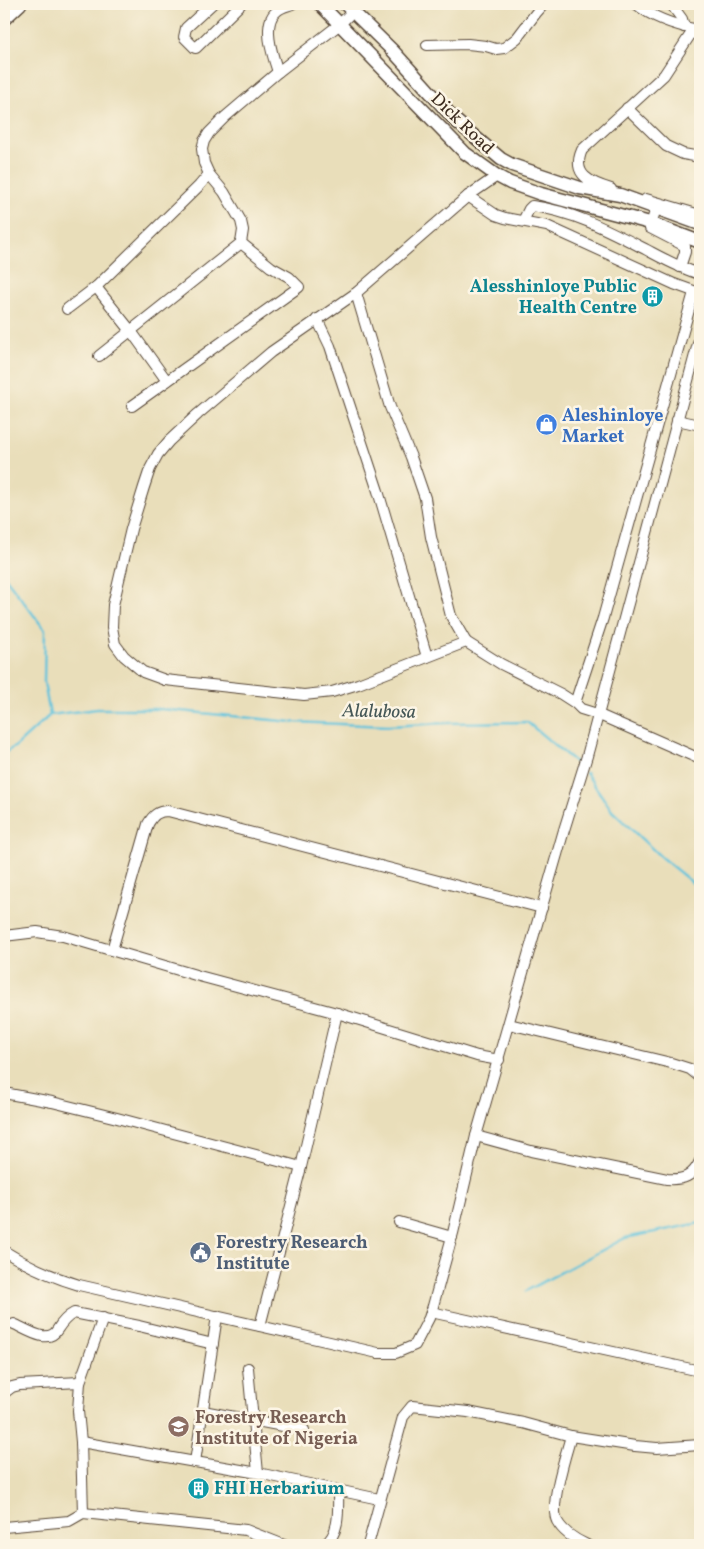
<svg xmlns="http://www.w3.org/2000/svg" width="704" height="1549" font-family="Vollkorn,serif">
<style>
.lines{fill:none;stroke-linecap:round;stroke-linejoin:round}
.stream{stroke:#5ec3dc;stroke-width:2.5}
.minor-casing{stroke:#554535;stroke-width:12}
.major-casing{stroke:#554535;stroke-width:15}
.minor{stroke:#fff;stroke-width:10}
.major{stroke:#fff;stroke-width:12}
.labels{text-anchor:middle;stroke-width:5;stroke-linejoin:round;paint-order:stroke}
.street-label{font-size:18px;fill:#3b2a1e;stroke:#fcf5e5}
.culture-label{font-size:18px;font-weight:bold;fill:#0d838f;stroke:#fcf5e5;text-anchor:end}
.shop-label{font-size:18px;font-weight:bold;fill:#366cbe;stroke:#fcf5e5;text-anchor:start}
.service-label{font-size:18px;font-weight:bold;fill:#4e5e75;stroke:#fcf5e5;text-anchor:start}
.education-label{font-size:18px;font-weight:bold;fill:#785e54;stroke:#fcf5e5;text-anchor:start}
.water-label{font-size:19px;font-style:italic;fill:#465857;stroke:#fcf5e5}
</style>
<rect width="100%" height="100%" fill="#fcf5e5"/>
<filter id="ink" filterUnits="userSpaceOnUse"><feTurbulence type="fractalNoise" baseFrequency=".02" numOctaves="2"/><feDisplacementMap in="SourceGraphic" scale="10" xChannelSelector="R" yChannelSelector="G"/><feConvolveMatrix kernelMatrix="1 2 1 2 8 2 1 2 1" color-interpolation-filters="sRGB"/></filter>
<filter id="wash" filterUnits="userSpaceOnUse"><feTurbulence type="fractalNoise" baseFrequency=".0096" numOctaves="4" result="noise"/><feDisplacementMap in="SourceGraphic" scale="20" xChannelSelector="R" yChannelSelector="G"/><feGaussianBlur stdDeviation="1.12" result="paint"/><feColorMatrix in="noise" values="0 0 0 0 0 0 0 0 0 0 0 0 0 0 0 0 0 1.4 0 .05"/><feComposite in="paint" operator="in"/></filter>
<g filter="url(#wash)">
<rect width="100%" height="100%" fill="#e9deba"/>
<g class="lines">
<g class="stream">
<polyline points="4,576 45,630 44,682 50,715"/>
<polyline points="4,753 16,746 50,715 97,709 160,709 292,722 388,726 447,723 527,722 581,767"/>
<polyline points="586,773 612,811 662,858 700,889"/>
<polyline points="526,1291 625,1238 700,1223"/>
</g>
</g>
</g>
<g filter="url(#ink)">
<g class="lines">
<defs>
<g id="minor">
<polyline points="212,4 186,28 184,37 195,48 196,48 241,4"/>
<path d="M636,4C654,19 677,26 699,30"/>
<polyline points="671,4 682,19 684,27"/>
<polyline points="427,45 468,44 486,46 496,49 504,48 517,38 536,13 544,4"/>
<path d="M278,72C273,57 261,23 277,11C281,7 287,6 292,4"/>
<polyline points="627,108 666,146 683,154 700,157"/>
<polyline points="497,176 468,196 356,293 271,352 198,414 169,441 158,454 150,469 144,487 131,529 113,605 112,627 115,644 124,656 143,672 165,680 304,695 332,692 358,684 466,642 501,664 561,694 575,703 581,709 597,714 700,759"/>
<path d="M611,189C591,183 571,175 582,150L664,75L694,29"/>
<polyline points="468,196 496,215 505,218 547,226 674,284 699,293"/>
<polyline points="646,199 700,215"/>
<polyline points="656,208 650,228 685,246 685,252 680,267"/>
<path d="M523,221L529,209L532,206C573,211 610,231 647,250C664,259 682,269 700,274"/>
<polyline points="96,287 131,331 167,381"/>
<polyline points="356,293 390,407 411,457 425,498 431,537 451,616 466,642"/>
<polyline points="67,309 96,287 199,186 209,174"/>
<polyline points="317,319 330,346 378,491 427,657"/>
<polyline points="99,356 241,243"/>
<polyline points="132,406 299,287 289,277 271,267 241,243 243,230 241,221 224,192 209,174 204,163 202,149 204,141 209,133 225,117 278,72 340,24 353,11"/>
<polyline points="677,420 700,425"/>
<polyline points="575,703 603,618 694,292"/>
<polyline points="4,936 37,932 63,936 199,976 337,1013 477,1056 499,1060"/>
<path d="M112,950L148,824C153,815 158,811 168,811L542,908"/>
<polyline points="509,1024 671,1063 690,1069 700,1077"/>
<polyline points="4,1093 52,1102 117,1118 301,1167"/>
<path d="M476,1136L531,1151L667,1179C683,1180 693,1177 700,1161"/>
<polyline points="399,1222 452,1237"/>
<path d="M4,1251C28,1266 52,1277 79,1285L378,1353H396L415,1345L429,1318L433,1306L453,1233L476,1136L564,830L587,756L700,336"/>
<polyline points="431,1312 700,1371"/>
<path d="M14,1324C26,1329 48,1345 57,1330C62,1322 66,1317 74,1313L139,1326L213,1344"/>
<polyline points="260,1326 301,1167 337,1013"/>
<polyline points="248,1368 258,1473"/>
<polyline points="4,1393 12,1387 20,1385 80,1382"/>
<polyline points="203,1411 304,1430"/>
<path d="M571,1436C566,1454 549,1505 557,1521C563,1532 576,1540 587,1545"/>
<polyline points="81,1442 258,1473 379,1499"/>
<polyline points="195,1462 217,1316"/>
<polyline points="83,1513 81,1442 78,1411 80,1382 103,1318"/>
<polyline points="4,1527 69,1521 83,1513 246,1530 284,1545"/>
<path d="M324,1545C341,1534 338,1507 338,1490"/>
<polyline points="368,1545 403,1417 412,1406 468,1412 523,1423 571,1436 635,1446 657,1448 700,1445"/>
</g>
<g id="major">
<polyline points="320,4 465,153 497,176 510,183 541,194 650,223 700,242"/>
<polyline points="345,4 393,51 456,121 501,159 512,165 580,188 620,195 700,224"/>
<polyline points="4,19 20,4"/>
</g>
</defs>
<use href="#minor" class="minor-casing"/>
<use href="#major" class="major-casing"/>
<use href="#minor" class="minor"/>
<use href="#major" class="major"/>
</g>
</g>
<defs>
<symbol id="building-disc" viewBox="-11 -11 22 22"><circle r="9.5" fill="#0f9aa8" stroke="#fcf5e5"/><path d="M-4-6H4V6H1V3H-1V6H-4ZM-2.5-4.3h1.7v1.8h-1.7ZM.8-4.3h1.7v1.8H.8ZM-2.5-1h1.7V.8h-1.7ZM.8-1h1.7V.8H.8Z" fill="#fff"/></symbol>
<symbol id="shop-disc" viewBox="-11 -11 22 22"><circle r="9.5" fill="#3f7fe0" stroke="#fcf5e5"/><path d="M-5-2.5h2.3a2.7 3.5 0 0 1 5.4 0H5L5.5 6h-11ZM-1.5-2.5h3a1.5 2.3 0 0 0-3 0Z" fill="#fff"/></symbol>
<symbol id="civic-disc" viewBox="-11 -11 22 22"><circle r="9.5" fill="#5c6f8a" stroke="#fcf5e5"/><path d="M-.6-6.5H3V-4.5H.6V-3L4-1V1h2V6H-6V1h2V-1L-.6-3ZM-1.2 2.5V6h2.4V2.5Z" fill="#fff"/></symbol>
<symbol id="school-disc" viewBox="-11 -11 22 22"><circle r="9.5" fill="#8d6e63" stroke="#fcf5e5"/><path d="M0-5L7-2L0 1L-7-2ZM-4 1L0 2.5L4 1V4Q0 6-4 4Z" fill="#fff"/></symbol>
</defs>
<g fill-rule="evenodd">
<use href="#building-disc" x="640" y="284" width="25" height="25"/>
<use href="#shop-disc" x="534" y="412" width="25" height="25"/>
<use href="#civic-disc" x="188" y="1240" width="25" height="25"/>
<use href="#school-disc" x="166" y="1414" width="25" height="25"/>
<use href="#building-disc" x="186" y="1476" width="25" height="25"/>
</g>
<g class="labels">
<g class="street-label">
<text transform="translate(463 123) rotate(44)" y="6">Dick Road</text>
</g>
<g class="culture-label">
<text x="637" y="292">Alesshinloye Public<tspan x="637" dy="21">Health Centre</tspan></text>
<text x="214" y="1494" text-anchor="start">FHI Herbarium</text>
</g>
<g class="shop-label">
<text x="562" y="421">Aleshinloye<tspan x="562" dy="21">Market</tspan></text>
</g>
<g class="service-label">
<text x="216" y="1248">Forestry Research<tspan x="216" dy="21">Institute</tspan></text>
</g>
<g class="education-label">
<text x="195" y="1423">Forestry Research<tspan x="195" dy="21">Institute of Nigeria</tspan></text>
</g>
<g class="water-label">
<text transform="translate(379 710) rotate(1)" y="7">Alalubosa</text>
</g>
</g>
<rect width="704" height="1549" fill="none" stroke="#fcf5e5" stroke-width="20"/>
</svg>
